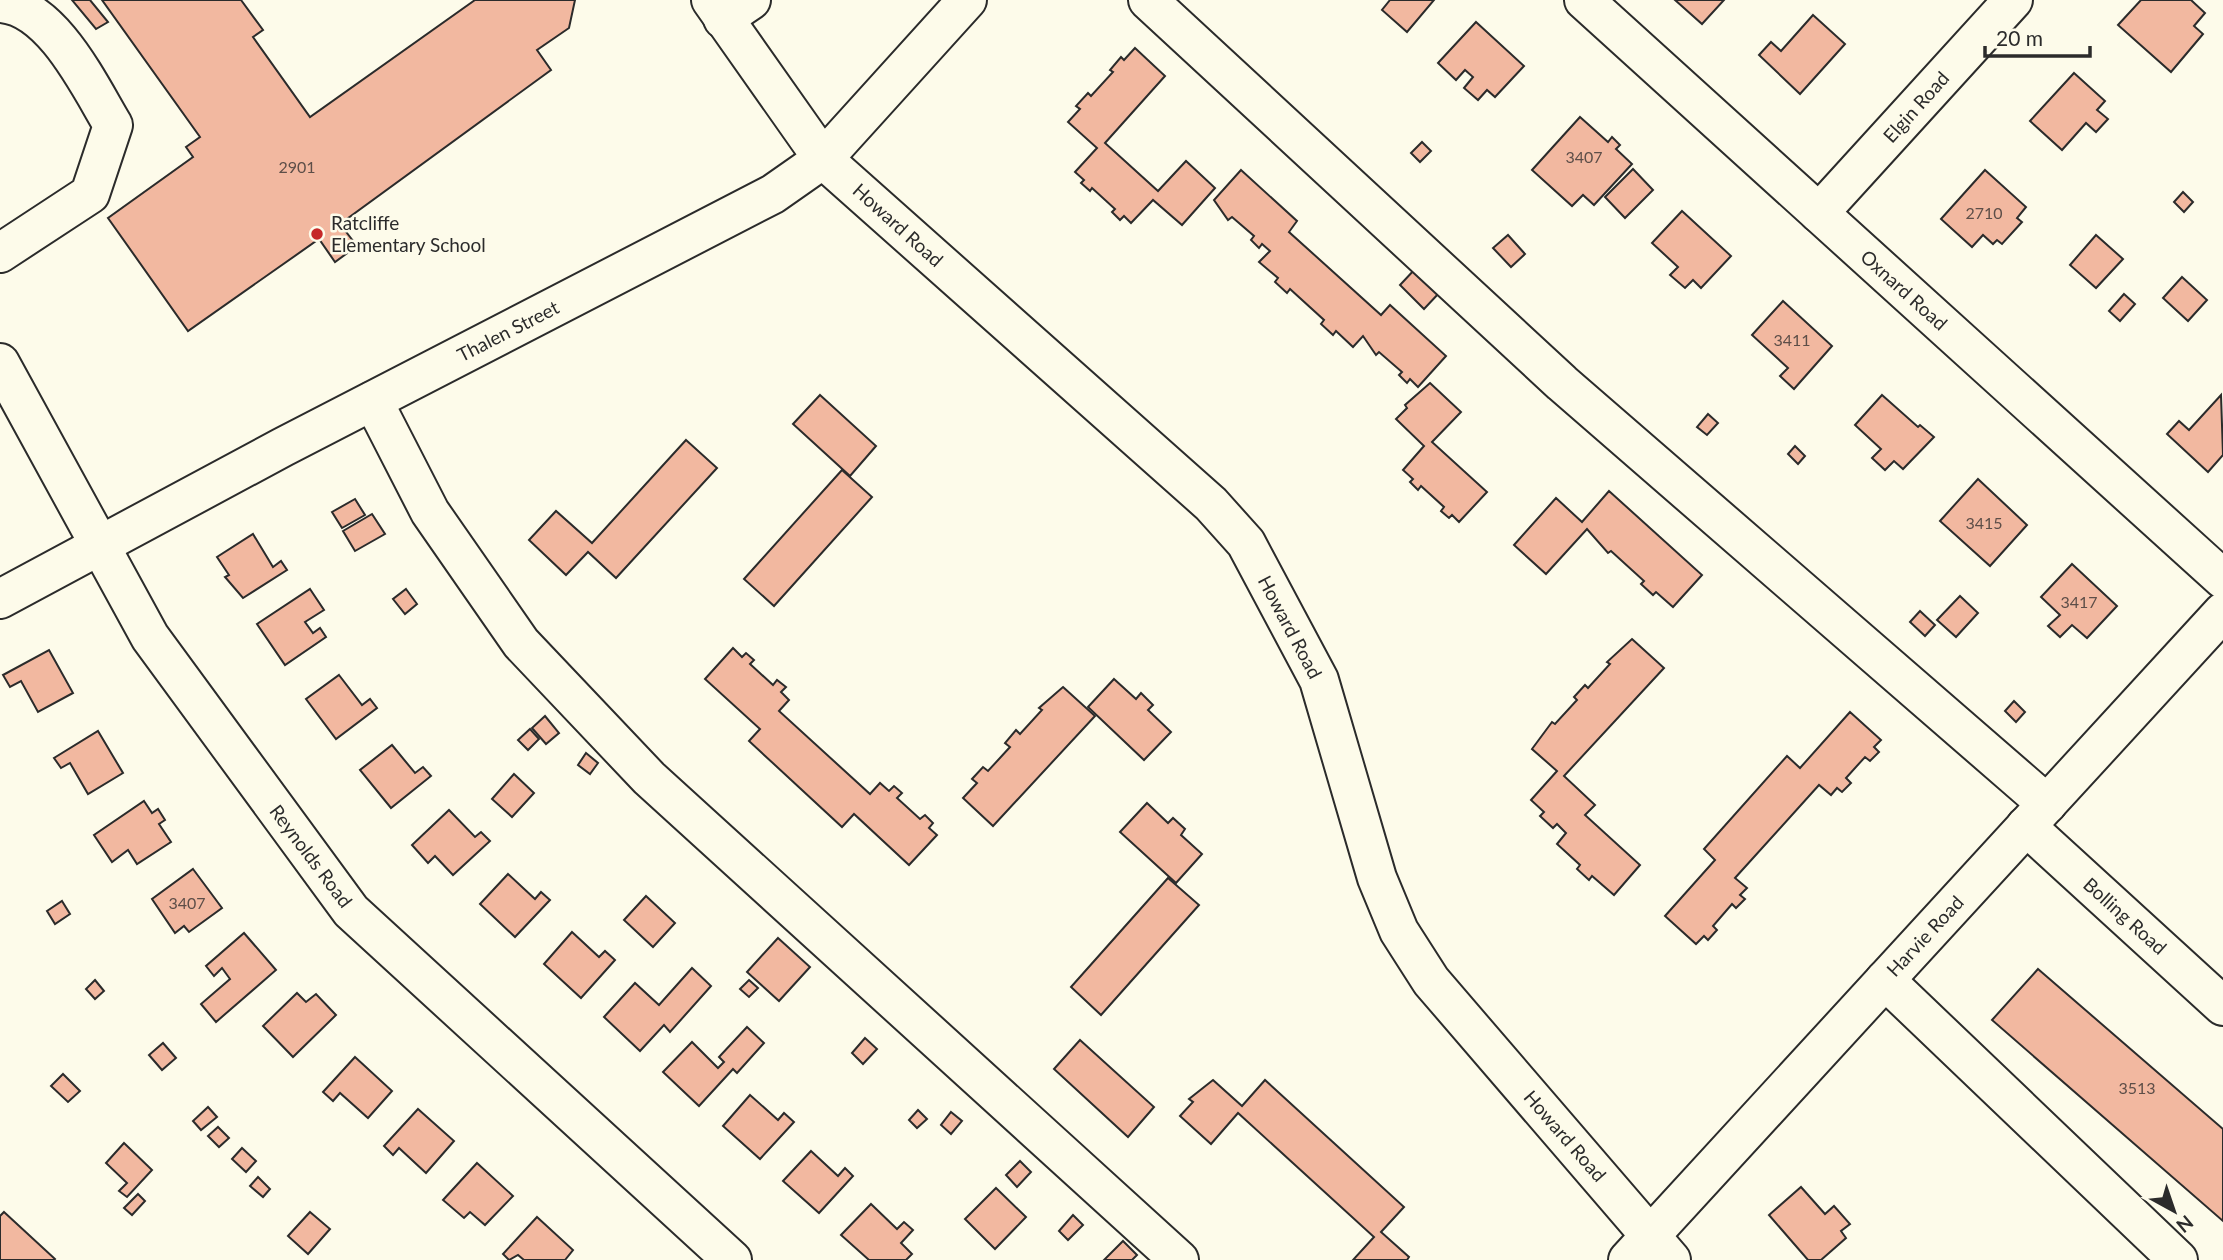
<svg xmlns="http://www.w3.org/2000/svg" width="2223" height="1260" font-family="Lato,sans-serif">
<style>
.building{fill:#f2b8a0;stroke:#2b2b2b;stroke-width:2}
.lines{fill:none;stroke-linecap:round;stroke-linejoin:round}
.minor-casing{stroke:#2b2b2b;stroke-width:42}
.minor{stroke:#fdfbea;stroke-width:38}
.poi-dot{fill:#c62828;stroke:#fdfbea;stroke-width:2.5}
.labels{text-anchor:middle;stroke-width:5;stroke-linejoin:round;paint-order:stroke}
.number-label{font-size:16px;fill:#5d4e48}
.street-label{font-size:19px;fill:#2b2b2b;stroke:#fdfbea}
.poi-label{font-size:19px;fill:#2b2b2b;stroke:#fdfbea;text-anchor:start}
</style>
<rect width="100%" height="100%" fill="#fdfbea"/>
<g class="building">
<polygon points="72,0 90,0 108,22 96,29"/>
<polygon points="102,0 241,0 263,30 253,37 310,117 475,0 575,0 569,28 537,50 551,70 340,224 357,246 335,262 319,239 188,331 108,218 193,157 186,147 200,137"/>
<polygon points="1390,0 1434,0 1407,32 1382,10"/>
<polygon points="1675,0 1724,0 1702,24"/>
<polygon points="2141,0 2191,0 2205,13 2194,26 2203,34 2171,72 2118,25"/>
<polygon points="1813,15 1845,44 1800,94 1759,55 1771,42 1781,51"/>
<polygon points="1476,22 1524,66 1495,97 1487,90 1478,100 1464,88 1473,77 1465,70 1456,80 1438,63"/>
<polygon points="1135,48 1165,76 1105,143 1158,191 1186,161 1215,188 1182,225 1153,200 1131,223 1124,216 1120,220 1112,212 1115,209 1092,188 1090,191 1081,183 1084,180 1075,172 1097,148 1068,122 1080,109 1076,106 1088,93 1091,96 1113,72 1110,70 1121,57 1124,60"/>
<polygon points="2074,73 2105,101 2097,110 2108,119 2096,132 2086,123 2062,150 2030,121"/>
<polygon points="1580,117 1608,142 1612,137 1620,145 1616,149 1632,164 1594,205 1583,195 1572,206 1532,170"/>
<polygon points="1422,142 1431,151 1420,162 1411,153"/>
<polygon points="1633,169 1653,190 1625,218 1605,197"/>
<polygon points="1241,170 1297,221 1289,232 1381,315 1390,305 1446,356 1418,387 1410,379 1407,383 1399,375 1402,372 1379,352 1376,355 1363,336 1353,347 1336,331 1333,335 1321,324 1324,320 1290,289 1287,293 1275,282 1278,278 1259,262 1270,251 1262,244 1259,248 1251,240 1254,236 1232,217 1228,220 1214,200"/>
<polygon points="1985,170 2026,207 2017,218 2022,222 2002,244 1997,240 1993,244 1983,235 1972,247 1941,219"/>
<polygon points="2183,192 2193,202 2184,212 2174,202"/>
<polygon points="1682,211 1731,256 1701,288 1693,280 1685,288 1670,275 1678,267 1652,243"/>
<polygon points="1508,235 1525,254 1511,267 1493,248"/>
<polygon points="2096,235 2123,259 2096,288 2070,265"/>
<polygon points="1416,268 1440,292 1424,309 1400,285"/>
<polygon points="2182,277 2207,300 2188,321 2163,298"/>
<polygon points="2124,294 2135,304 2120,321 2109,311"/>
<polygon points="1783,301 1832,346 1794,389 1780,376 1788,368 1752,335"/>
<polygon points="1430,383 1461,412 1432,442 1487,492 1459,522 1452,515 1449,518 1441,511 1444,507 1421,486 1418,490 1410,482 1413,479 1403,470 1424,446 1396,419 1407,408 1405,405"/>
<polygon points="820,395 876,446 850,476 793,424"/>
<polygon points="1882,395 1918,427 1920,425 1934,437 1903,469 1894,461 1885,470 1872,458 1881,449 1855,425"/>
<polygon points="2221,395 2223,455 2208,472 2167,434 2179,421 2189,430"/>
<polygon points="1708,414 1718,423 1707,435 1697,427"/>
<polygon points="686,440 717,468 616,578 588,552 566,575 529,540 556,511 592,543"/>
<polygon points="1795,446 1805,456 1798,464 1788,454"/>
<polygon points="842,470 872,497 774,606 744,579"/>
<polygon points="1978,479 2027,525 1990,566 1940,521"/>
<polygon points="1609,491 1702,575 1673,607 1656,592 1653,595 1641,584 1644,581 1611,551 1608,553 1587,529 1546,574 1514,545 1556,498 1582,522"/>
<polygon points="355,499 365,515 342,528 332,512"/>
<polygon points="372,514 385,534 355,551 343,531"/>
<polygon points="253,534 273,567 281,561 287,570 243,598 225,577 229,575 217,557"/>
<polygon points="2072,564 2117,606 2087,638 2072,625 2060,637 2048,626 2060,615 2041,597"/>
<polygon points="310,589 324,610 305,622 313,633 320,628 326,637 285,665 257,624"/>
<polygon points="406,589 417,604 405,614 393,599"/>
<polygon points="1960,596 1978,613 1956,637 1937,620"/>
<polygon points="1920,611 1935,625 1925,636 1910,622"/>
<polygon points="1632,639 1664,668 1564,776 1595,805 1585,815 1640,865 1614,895 1592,876 1589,880 1577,869 1580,865 1557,844 1566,833 1557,824 1553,828 1540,816 1544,812 1531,800 1557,771 1532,749 1552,722 1555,724 1577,700 1574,697 1585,685 1588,688 1610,664 1607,662"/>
<polygon points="733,648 742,657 746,653 754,660 750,664 773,685 777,680 786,687 781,692 789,700 779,711 870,794 880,783 889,791 894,786 902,793 897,798 920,819 925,815 933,823 929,828 937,835 909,865 854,814 842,827 749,741 760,729 705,679"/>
<polygon points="49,650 73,693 38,712 21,681 10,687 3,675"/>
<polygon points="339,675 362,705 370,699 377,708 336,739 306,699"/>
<polygon points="1114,679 1136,699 1141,693 1153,705 1148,710 1171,732 1144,760 1088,707"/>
<polygon points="1063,687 1095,716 993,826 963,798 977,783 972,779 983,767 988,771 1010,747 1005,743 1016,730 1020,734 1042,710 1039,708"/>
<polygon points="2014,701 2025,712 2016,722 2005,711"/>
<polygon points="1850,712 1881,740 1874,747 1879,752 1870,761 1865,757 1846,778 1851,783 1842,792 1837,788 1831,795 1819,785 1735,878 1747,888 1740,895 1745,899 1736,908 1732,904 1713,926 1717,930 1708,940 1704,936 1696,944 1665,916 1715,860 1704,849 1787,756 1800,768"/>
<polygon points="545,716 559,733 546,744 532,728"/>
<polygon points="530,729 539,739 528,750 518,740"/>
<polygon points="98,731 123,773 88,794 70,763 61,768 54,758"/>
<polygon points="392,745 415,773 423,767 431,776 391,808 360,770"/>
<polygon points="586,753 598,763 590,774 578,765"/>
<polygon points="514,774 534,793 512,817 492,799"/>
<polygon points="144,801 152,813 158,809 165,820 159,824 171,842 137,864 128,850 112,862 94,835"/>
<polygon points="1147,803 1168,823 1173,818 1185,829 1181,835 1202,854 1176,883 1120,832"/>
<polygon points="449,810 475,837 481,832 490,841 453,875 435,856 428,863 412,845"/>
<polygon points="193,869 222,908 189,932 184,926 175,933 152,899"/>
<polygon points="508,874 535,899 541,892 550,900 515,937 480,904"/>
<polygon points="1168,878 1199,905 1101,1015 1071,987"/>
<polygon points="646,896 675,923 653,947 624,920"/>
<polygon points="62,901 70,914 55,924 47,911"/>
<polygon points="572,932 599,957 605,951 615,960 581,998 544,964"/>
<polygon points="244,933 276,970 216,1022 201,1004 230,979 222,968 214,976 206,966"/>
<polygon points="778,938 810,967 779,1001 747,972"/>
<polygon points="692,968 711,986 670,1032 664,1025 640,1051 604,1017 635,983 659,1005"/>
<polygon points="2038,969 2223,1129 2223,1221 1992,1020"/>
<polygon points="95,980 104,991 95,999 86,989"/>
<polygon points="749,980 758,988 749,997 740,989"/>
<polygon points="297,993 306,1002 316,994 336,1015 293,1057 263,1026"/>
<polygon points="747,1027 764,1043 737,1073 733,1069 699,1106 663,1072 692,1042 718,1068 724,1062 719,1057"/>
<polygon points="865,1038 877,1049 863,1064 852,1053"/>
<polygon points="1080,1040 1154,1107 1128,1137 1054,1069"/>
<polygon points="163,1043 176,1058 162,1070 149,1055"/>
<polygon points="355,1057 392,1091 368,1118 340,1093 333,1101 323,1092"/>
<polygon points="63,1074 80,1091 68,1102 51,1086"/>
<polygon points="1213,1080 1242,1106 1265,1080 1404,1207 1381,1232 1409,1257 1407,1260 1353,1260 1374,1237 1238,1113 1211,1144 1180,1116 1193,1102 1189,1099"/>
<polygon points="750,1095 778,1120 784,1113 794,1122 760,1159 723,1126"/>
<polygon points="208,1107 217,1117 201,1130 193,1121"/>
<polygon points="418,1109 454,1141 426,1173 399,1148 393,1155 384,1146"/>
<polygon points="918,1110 927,1119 917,1128 909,1120"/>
<polygon points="951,1112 962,1121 951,1134 941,1125"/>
<polygon points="218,1127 229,1138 219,1147 208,1136"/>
<polygon points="124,1143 152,1170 127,1197 119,1191 127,1183 106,1163"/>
<polygon points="242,1148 256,1161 246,1172 232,1159"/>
<polygon points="811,1151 838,1176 845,1168 853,1176 819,1213 783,1181"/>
<polygon points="1020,1161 1031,1172 1017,1187 1006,1175"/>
<polygon points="477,1163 513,1196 485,1225 470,1212 464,1218 443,1200"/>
<polygon points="258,1177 270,1189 263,1197 250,1186"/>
<polygon points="1801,1187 1825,1214 1834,1206 1850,1224 1841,1231 1846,1238 1821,1260 1808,1260 1769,1215"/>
<polygon points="996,1188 1026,1217 995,1249 965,1219"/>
<polygon points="138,1194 145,1201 132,1215 124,1208"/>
<polygon points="871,1204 897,1229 904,1222 913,1230 901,1243 912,1254 906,1260 869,1260 841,1235"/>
<polygon points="4,1212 55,1259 54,1260 0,1260 0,1216"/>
<polygon points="310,1212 330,1229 308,1254 288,1236"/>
<polygon points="1073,1215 1083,1225 1068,1240 1059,1231"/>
<polygon points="537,1217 573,1250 565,1260 524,1260 518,1255 509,1260 503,1254"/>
<polygon points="1123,1241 1137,1255 1132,1260 1104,1260"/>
</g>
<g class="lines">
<defs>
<g id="minor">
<polyline points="711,0 823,159 1211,504 1246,543 1319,680 1377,878 1399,931 1431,981 1671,1260"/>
<polyline points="1148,0 1562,383 2047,804"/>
<polyline points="1584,0 2223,579"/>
<path d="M0,3C52,6 89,85 113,125L90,194L0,253"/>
<polyline points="723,19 751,0"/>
<polyline points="1819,213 2013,0"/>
<polyline points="0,363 150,637 351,911 732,1260"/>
<polyline points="373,401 430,512 521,643 649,778 1179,1260"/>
<polyline points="0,599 283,447 773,194 823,159 967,0"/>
<polyline points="2026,826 2223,1006"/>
<polyline points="1885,980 2178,1260"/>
<polyline points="1628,1260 2223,612"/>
</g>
</defs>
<use href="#minor" class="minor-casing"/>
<use href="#minor" class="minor"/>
</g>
<circle class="poi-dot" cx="317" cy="234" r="7"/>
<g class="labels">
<g class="number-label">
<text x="1584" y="163">3407</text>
<text x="297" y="173">2901</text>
<text x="1984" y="219">2710</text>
<text x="1792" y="346">3411</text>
<text x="1984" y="529">3415</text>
<text x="2079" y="608">3417</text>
<text x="187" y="909">3407</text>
<text x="2137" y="1094">3513</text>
</g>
<g class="street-label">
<text transform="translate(1916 107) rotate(-48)" y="7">Elgin Road</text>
<text transform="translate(898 225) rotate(42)" y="7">Howard Road</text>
<text transform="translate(1904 290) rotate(42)" y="7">Oxnard Road</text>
<text transform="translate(508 331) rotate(-27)" y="7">Thalen Street</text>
<text transform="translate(1290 627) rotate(62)" y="7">Howard Road</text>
<text transform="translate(311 856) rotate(53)" y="7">Reynolds Road</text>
<text transform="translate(2125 916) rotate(42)" y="7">Bolling Road</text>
<text transform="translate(1925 936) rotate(-47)" y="7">Harvie Road</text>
<text transform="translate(1565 1136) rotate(49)" y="7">Howard Road</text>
</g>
<g class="poi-label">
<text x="331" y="230">Ratcliffe<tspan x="331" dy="22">Elementary School</tspan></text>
</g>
</g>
<g transform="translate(2174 1211) rotate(140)" stroke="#fdfbea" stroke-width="5" paint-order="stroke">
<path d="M0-5L12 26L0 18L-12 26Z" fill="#2b2b2b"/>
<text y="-10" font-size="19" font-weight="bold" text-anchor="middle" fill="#2b2b2b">N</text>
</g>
<path d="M1985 46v10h105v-10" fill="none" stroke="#2b2b2b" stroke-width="3.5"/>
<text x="1996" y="46" font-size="21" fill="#2b2b2b" stroke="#fdfbea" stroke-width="5" paint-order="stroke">20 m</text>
</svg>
